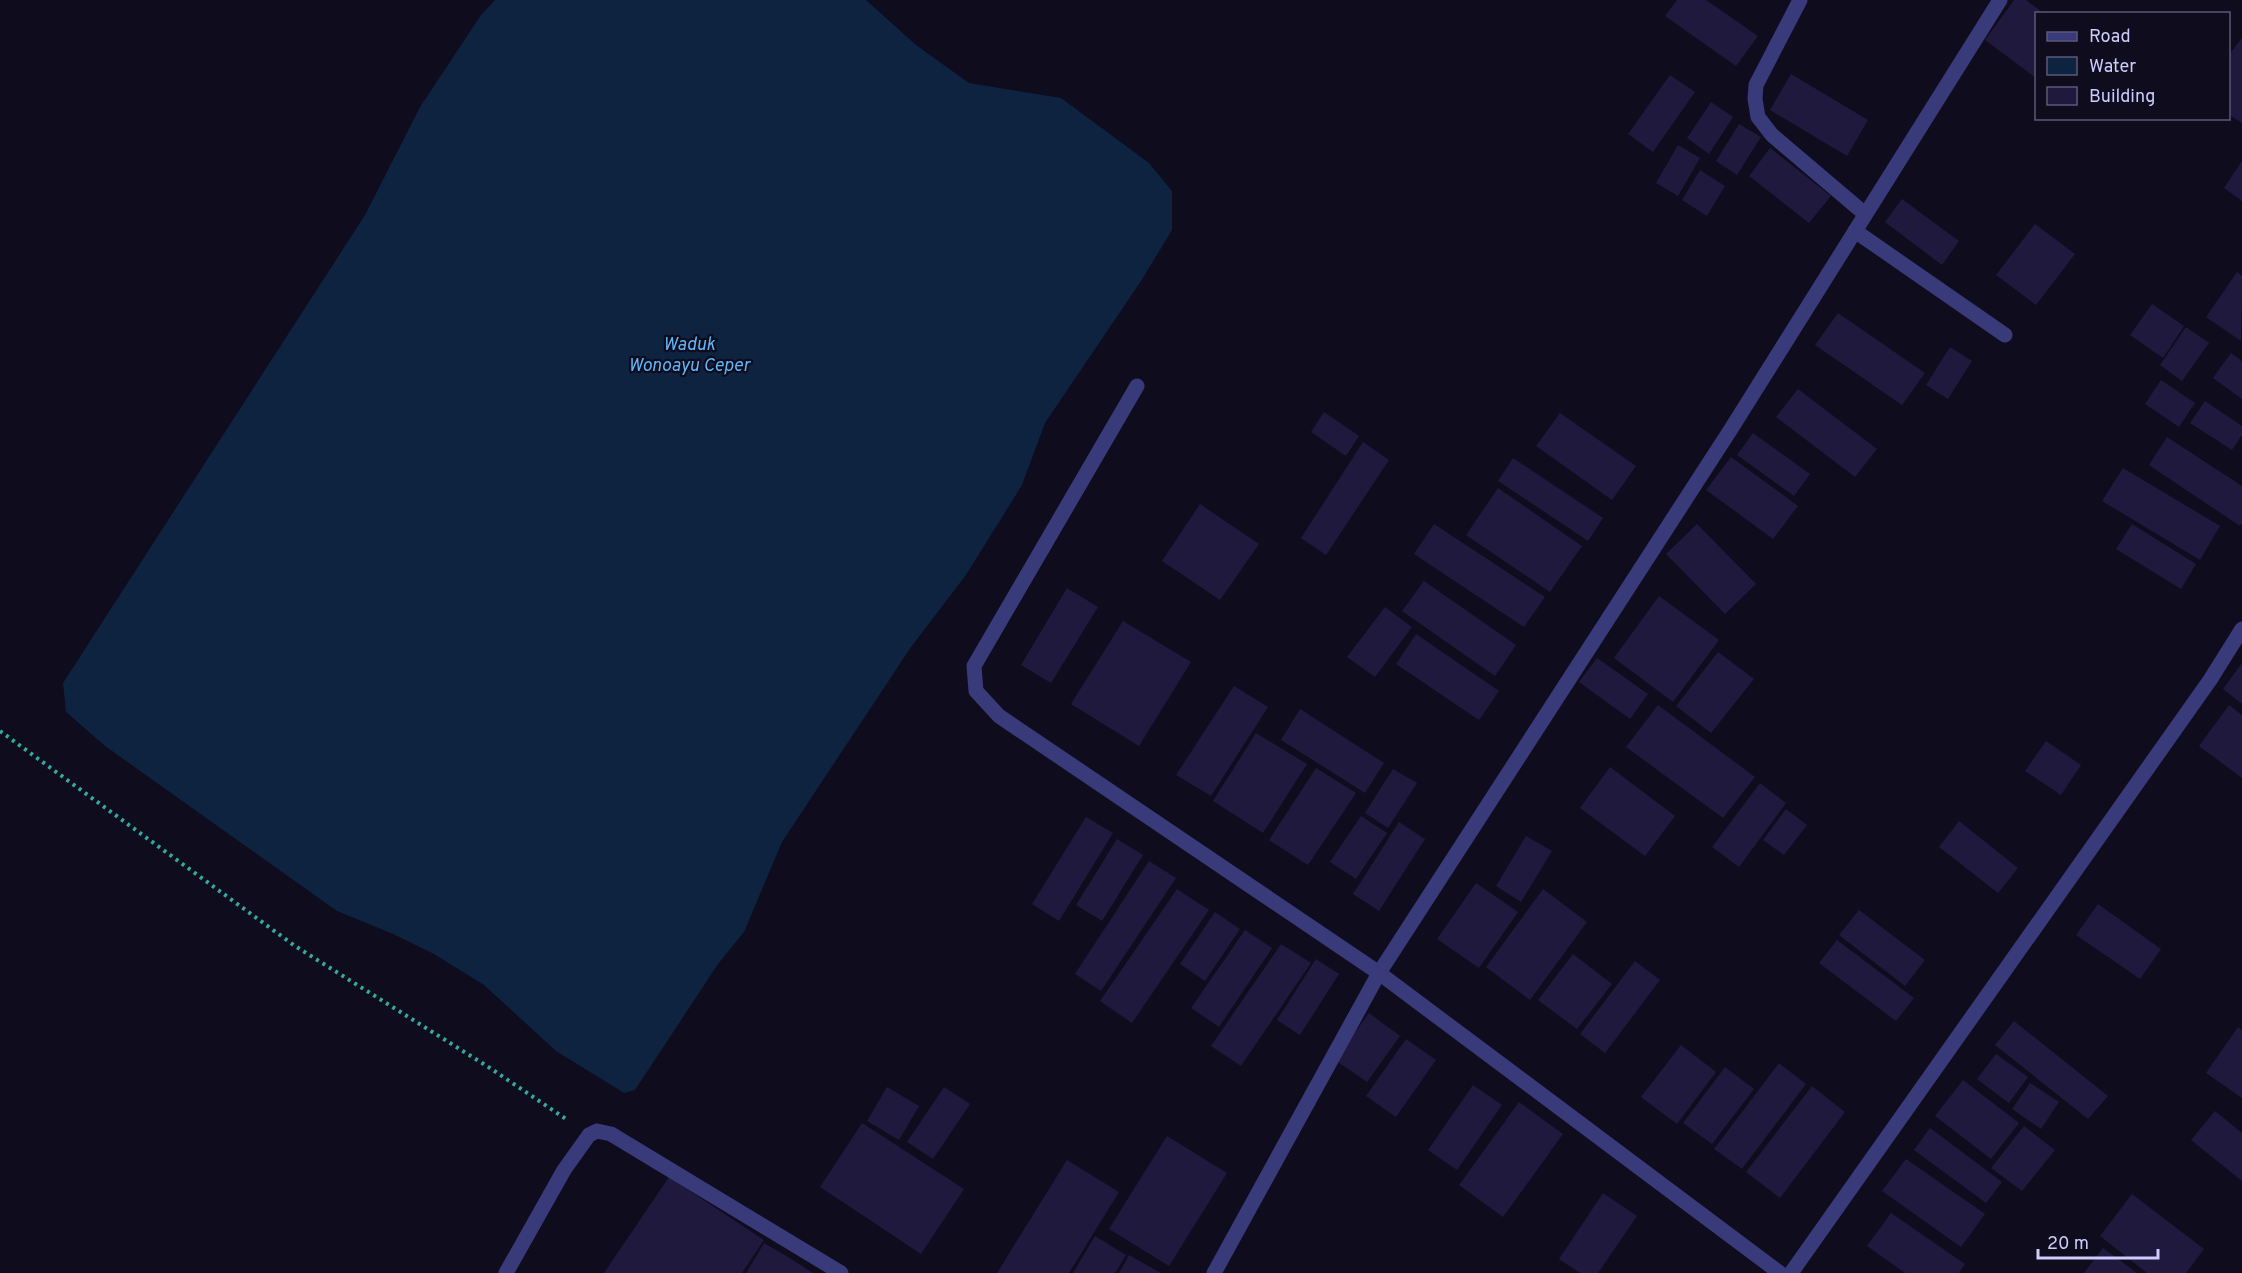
<svg xmlns="http://www.w3.org/2000/svg" width="2242" height="1273" font-family="Overpass,sans-serif">
<style>
.water{fill:#0d2340}
.building{fill:#1f193d}
.lines{fill:none;stroke-linecap:round;stroke-linejoin:round}
.path{stroke:#32aa9d;stroke-width:4;stroke-dasharray:3 4.5;stroke-linecap:butt}
.street{stroke:#393a7a;stroke-width:15}
.labels{text-anchor:middle;stroke-width:4.5;stroke-linejoin:round;paint-order:stroke}
.water-label{font-size:18px;font-style:italic;fill:#5db8f9;stroke:#0e0c1d}
</style>
<rect width="100%" height="100%" fill="#0e0c1d"/>
<polygon class="water" points="495,0 866,0 916,45 969,83 1061,98 1149,163 1172,191 1172,230 1141,281 1045,423 1022,485 966,575 911,647 782,842 744,932 718,964 635,1090 624,1093 556,1051 484,985 434,954 393,934 337,911 105,746 66,712 63,683 365,215 420,107 481,15"/>
<g class="building">
<polygon points="1677,0 1706,0 1758,36 1736,66 1665,16"/>
<polygon points="2014,0 2026,0 2045,14 2036,14 2036,78 1985,40"/>
<polygon points="2242,38 2242,123 2228,114 2228,56"/>
<polygon points="1791,74 1868,120 1847,156 1770,110"/>
<polygon points="1670,75 1695,92 1653,152 1628,134"/>
<polygon points="1711,102 1733,117 1709,154 1687,138"/>
<polygon points="1739,124 1761,137 1737,175 1716,161"/>
<polygon points="1678,145 1700,158 1678,196 1656,183"/>
<polygon points="1770,148 1831,196 1809,223 1749,176"/>
<polygon points="2242,161 2242,201 2224,188"/>
<polygon points="1700,170 1725,186 1707,216 1682,200"/>
<polygon points="1902,199 1959,241 1942,265 1885,222"/>
<polygon points="2035,224 2075,254 2036,305 1996,275"/>
<polygon points="2237,272 2242,276 2241,341 2206,317"/>
<polygon points="2152,304 2184,326 2163,358 2130,335"/>
<polygon points="1838,313 1925,373 1902,405 1815,345"/>
<polygon points="2186,327 2209,343 2182,381 2160,365"/>
<polygon points="1950,347 1972,361 1948,399 1926,385"/>
<polygon points="2231,353 2242,361 2242,399 2213,378"/>
<polygon points="2161,380 2195,403 2179,427 2145,404"/>
<polygon points="1798,389 1877,449 1855,477 1776,417"/>
<polygon points="2205,401 2242,426 2242,435 2232,450 2190,423"/>
<polygon points="1324,412 1359,436 1346,456 1311,432"/>
<polygon points="1560,413 1636,466 1612,500 1536,446"/>
<polygon points="1753,433 1810,474 1794,496 1737,455"/>
<polygon points="2167,437 2242,486 2242,523 2240,526 2149,465"/>
<polygon points="1363,442 1389,460 1326,555 1301,538"/>
<polygon points="1731,457 1798,506 1773,539 1706,490"/>
<polygon points="1513,458 1603,518 1588,541 1498,481"/>
<polygon points="2123,468 2220,526 2200,560 2102,501"/>
<polygon points="1498,488 1582,546 1550,592 1466,535"/>
<polygon points="1200,504 1259,544 1220,600 1162,561"/>
<polygon points="1434,524 1545,597 1524,627 1414,554"/>
<polygon points="1697,524 1756,584 1725,614 1666,554"/>
<polygon points="2132,524 2196,564 2181,589 2116,549"/>
<polygon points="1424,581 1516,645 1495,676 1402,611"/>
<polygon points="1067,588 1098,607 1051,683 1021,665"/>
<polygon points="1659,596 1719,640 1673,702 1614,658"/>
<polygon points="1385,607 1412,627 1375,677 1347,657"/>
<polygon points="1123,621 1191,662 1139,746 1071,704"/>
<polygon points="1416,634 1499,691 1479,720 1396,664"/>
<polygon points="1718,652 1754,679 1711,733 1676,706"/>
<polygon points="1597,658 1648,694 1630,719 1579,682"/>
<polygon points="2242,663 2242,704 2223,689"/>
<polygon points="1234,686 1268,707 1211,796 1176,775"/>
<polygon points="1658,705 1755,777 1723,818 1626,747"/>
<polygon points="2229,705 2242,715 2242,778 2199,746"/>
<polygon points="1300,709 1384,763 1365,793 1281,740"/>
<polygon points="1256,733 1307,764 1263,833 1213,801"/>
<polygon points="2046,741 2081,765 2061,795 2025,771"/>
<polygon points="1610,767 1675,816 1645,856 1580,808"/>
<polygon points="1316,768 1356,793 1308,865 1269,840"/>
<polygon points="1393,769 1417,783 1388,828 1365,813"/>
<polygon points="1760,783 1786,803 1739,867 1712,847"/>
<polygon points="1786,809 1807,825 1784,855 1763,840"/>
<polygon points="1361,816 1387,833 1356,879 1330,862"/>
<polygon points="1086,817 1113,833 1059,921 1032,904"/>
<polygon points="1959,821 2018,868 1998,893 1939,847"/>
<polygon points="1399,822 1425,839 1379,911 1353,894"/>
<polygon points="1526,836 1552,851 1521,902 1496,886"/>
<polygon points="1117,839 1143,855 1102,921 1076,905"/>
<polygon points="1149,861 1176,878 1101,991 1075,974"/>
<polygon points="1476,883 1518,912 1479,968 1437,939"/>
<polygon points="1177,889 1209,910 1132,1023 1100,1001"/>
<polygon points="1543,889 1587,922 1530,1000 1486,967"/>
<polygon points="2098,904 2161,949 2140,979 2076,935"/>
<polygon points="1859,910 1925,960 1905,986 1839,935"/>
<polygon points="1215,912 1240,929 1205,981 1180,964"/>
<polygon points="1245,930 1272,948 1219,1027 1191,1008"/>
<polygon points="1837,940 1914,998 1896,1021 1819,963"/>
<polygon points="1281,944 1311,963 1241,1066 1211,1046"/>
<polygon points="1573,954 1612,984 1577,1029 1538,1000"/>
<polygon points="1316,959 1339,974 1300,1035 1277,1020"/>
<polygon points="1635,961 1660,980 1605,1053 1580,1034"/>
<polygon points="1369,1013 1400,1036 1367,1082 1335,1060"/>
<polygon points="2014,1021 2108,1096 2088,1119 1995,1045"/>
<polygon points="2238,1027 2242,1030 2242,1098 2206,1073"/>
<polygon points="1406,1039 1436,1060 1396,1117 1366,1096"/>
<polygon points="1681,1045 1716,1072 1677,1124 1641,1097"/>
<polygon points="1996,1054 2028,1077 2009,1103 1977,1079"/>
<polygon points="1779,1063 1806,1084 1742,1169 1714,1149"/>
<polygon points="1725,1067 1754,1089 1712,1144 1683,1123"/>
<polygon points="1963,1080 2019,1123 1991,1159 1935,1116"/>
<polygon points="2030,1083 2059,1102 2041,1129 2012,1109"/>
<polygon points="1473,1085 1502,1105 1457,1170 1428,1150"/>
<polygon points="1812,1086 1845,1112 1780,1198 1746,1172"/>
<polygon points="887,1087 919,1106 899,1140 867,1121"/>
<polygon points="944,1087 970,1104 933,1159 907,1142"/>
<polygon points="1519,1102 1563,1134 1503,1217 1459,1185"/>
<polygon points="2215,1111 2242,1133 2242,1181 2191,1140"/>
<polygon points="862,1123 964,1189 921,1254 820,1187"/>
<polygon points="2024,1126 2055,1150 2022,1191 1991,1168"/>
<polygon points="1930,1128 2002,1182 1986,1203 1914,1150"/>
<polygon points="1167,1136 1227,1173 1169,1266 1109,1229"/>
<polygon points="1906,1159 1985,1214 1961,1247 1882,1191"/>
<polygon points="1067,1160 1119,1192 1069,1273 997,1273"/>
<polygon points="669,1177 764,1240 742,1273 604,1273"/>
<polygon points="1603,1193 1637,1216 1598,1273 1580,1273 1559,1259"/>
<polygon points="2132,1194 2204,1249 2186,1273 2147,1273 2100,1236"/>
<polygon points="1891,1213 1965,1264 1959,1273 1905,1273 1867,1246"/>
<polygon points="1095,1236 1126,1255 1115,1273 1073,1273"/>
<polygon points="764,1243 788,1257 813,1273 746,1273"/>
<polygon points="2103,1248 2137,1273 2084,1273"/>
<polygon points="1129,1255 1161,1273 1119,1273"/>
</g>
<g class="lines">
<polyline class="path" points="0,731 295,946 490,1068 566,1119"/>
<g class="street">
<polyline points="1800,0 1756,85 1755,99 1758,117 1772,135 1865,214"/>
<polyline points="1855,231 2005,335"/>
<polyline points="1137,386 974,666 976,691 999,716 1379,973 1780,1273"/>
<polyline points="506,1273 564,1170 589,1135 597,1131 611,1134 841,1273"/>
<polyline points="1214,1273 1379,973 1731,429 2000,0"/>
<polyline points="1791,1273 2210,680 2242,629"/>
</g>
</g>
<g class="labels">
<g class="water-label">
<text x="689" y="350">Waduk<tspan x="689" dy="21">Wonoayu Ceper</tspan></text>
</g>
</g>
<rect x="2035" y="12" width="195" height="108" fill="#0e0c1d" stroke="#5b5877" stroke-width="1.5"/>
<rect x="2047" y="32" width="30" height="9" fill="#393a7a" stroke="#5b5877" stroke-width="1.5"/>
<text x="2089" y="42" font-size="18" fill="#cecbfd">Road</text>
<rect x="2047" y="57" width="30" height="18" fill="#0d2340" stroke="#5b5877" stroke-width="1.5"/>
<text x="2089" y="72" font-size="18" fill="#cecbfd">Water</text>
<rect x="2047" y="87" width="30" height="18" fill="#1f193d" stroke="#5b5877" stroke-width="1.5"/>
<text x="2089" y="102" font-size="18" fill="#cecbfd">Building</text>
<path d="M2038 1249v9h120v-9" fill="none" stroke="#cecbfd" stroke-width="3"/>
<text x="2047" y="1249" font-size="18" fill="#cecbfd" stroke="#0e0c1d" stroke-width="4.5" paint-order="stroke">20 m</text>
</svg>
